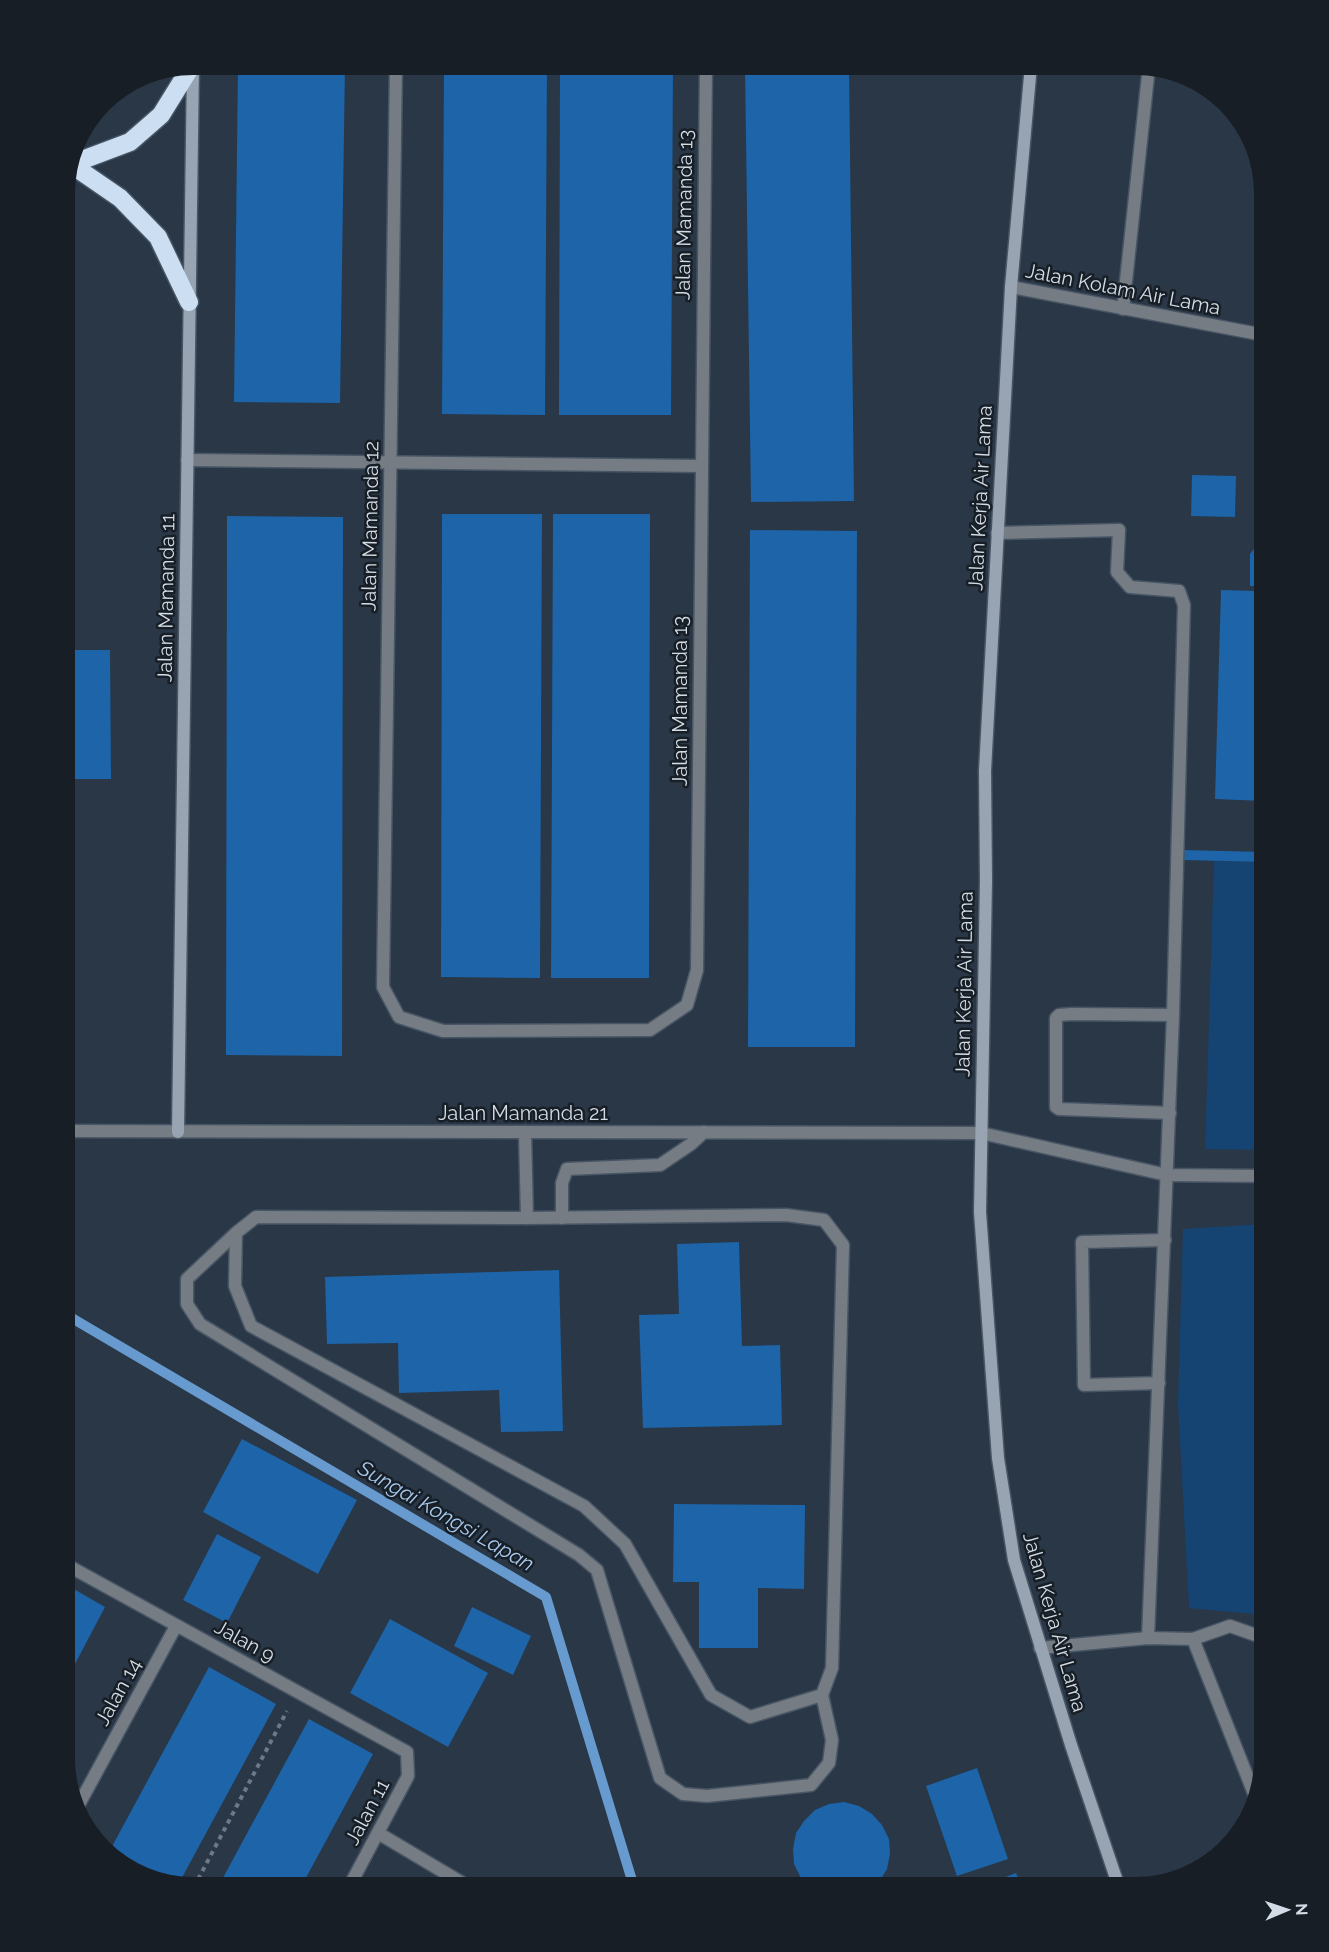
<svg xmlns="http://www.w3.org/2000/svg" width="1329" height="1952" font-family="Raleway,sans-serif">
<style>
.green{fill:#154473}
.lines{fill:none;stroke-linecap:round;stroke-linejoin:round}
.stream{stroke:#679ace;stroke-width:10}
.building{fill:#1d64a9}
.lane-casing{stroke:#485564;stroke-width:15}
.street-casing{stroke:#485564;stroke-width:15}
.secondary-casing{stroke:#485564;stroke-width:15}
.highway-casing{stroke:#485564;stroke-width:21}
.path{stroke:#6d7987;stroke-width:4;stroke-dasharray:4.5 4.5;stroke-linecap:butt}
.lane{stroke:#757c84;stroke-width:12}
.street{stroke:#757c84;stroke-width:12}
.secondary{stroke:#98a4b1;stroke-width:12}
.highway{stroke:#ccdef2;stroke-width:18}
.labels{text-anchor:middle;stroke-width:5;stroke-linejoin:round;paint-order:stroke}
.street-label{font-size:20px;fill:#d3dce6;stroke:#171e25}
.water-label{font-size:21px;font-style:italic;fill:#a7c8ed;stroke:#171e25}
</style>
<rect width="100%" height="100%" fill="#293747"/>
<g class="green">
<polygon points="1214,861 1264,862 1264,1150 1205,1149"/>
<polygon points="1264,1224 1264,1615 1189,1608 1178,1404 1183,1229"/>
</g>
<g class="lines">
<polyline class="stream" points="65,1314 546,1597 634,1887"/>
</g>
<g class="building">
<polygon points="238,65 345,65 340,403 234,402"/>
<polygon points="444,65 547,65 545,415 442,414"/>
<polygon points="560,65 673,65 671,415 559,415"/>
<polygon points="745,65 849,65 854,501 751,502"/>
<polygon points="1192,475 1236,476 1235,517 1191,516"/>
<polygon points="442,514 542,514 540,978 441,977"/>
<polygon points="553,514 650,514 649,978 551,978"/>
<polygon points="227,516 343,517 342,1056 226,1055"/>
<polygon points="750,530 857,531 855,1047 748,1047"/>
<polygon points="1254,549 1264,550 1264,801 1215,799 1221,590 1255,591 1255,586 1250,586 1250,554"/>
<polygon points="65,650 110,650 111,779 65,779"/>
<polygon points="1184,850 1264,852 1264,862 1184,860"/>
<polygon points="739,1242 742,1346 780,1345 782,1425 643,1428 639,1315 679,1314 677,1244"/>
<polygon points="559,1270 563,1431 501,1432 499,1390 399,1393 398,1343 327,1344 325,1277"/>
<polygon points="242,1439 357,1500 318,1574 203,1512"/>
<polygon points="674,1504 805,1505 804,1589 758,1588 758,1648 699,1648 699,1582 673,1582"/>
<polygon points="217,1534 261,1557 227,1623 183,1600"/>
<polygon points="65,1584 105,1607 65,1683"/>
<polygon points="472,1607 531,1636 513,1675 454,1646"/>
<polygon points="390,1619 488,1673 448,1747 350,1693"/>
<polygon points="209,1667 276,1704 178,1885 128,1868 119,1863 109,1852"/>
<polygon points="309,1719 373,1754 301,1887 218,1887"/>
<polygon points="977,1768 1008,1859 957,1876 926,1786"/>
<polygon points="844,1802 859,1806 872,1814 882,1825 889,1839 890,1854 887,1869 879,1882 873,1887 809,1887 801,1878 794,1864 793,1849 796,1833 804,1821 815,1810 829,1804"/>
<polygon points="1016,1873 1022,1887 979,1887"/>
</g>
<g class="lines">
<defs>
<g id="lane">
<polyline points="1123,309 1149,66"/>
<polyline points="1119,530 1117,572 1130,587 1179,591 1184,605 1173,1015 1148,1638"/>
<polyline points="1170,1113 1059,1109 1056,1107 1056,1018 1059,1015 1072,1014 1173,1015"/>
<polyline points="525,1132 527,1218"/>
<polygon points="786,1215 824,1220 843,1245 832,1668 822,1695 750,1717 711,1695 625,1544 584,1506 251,1326 235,1286 236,1233 256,1217 527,1218"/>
<polyline points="562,1218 562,1183 567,1169 660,1165 691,1144 704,1132"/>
<polyline points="236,1233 187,1279 187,1304 200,1324 579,1555 597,1570 660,1778 683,1794 707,1796 811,1785 829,1763 832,1740 822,1695"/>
<polyline points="1159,1383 1084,1385 1082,1242 1165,1240"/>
<polyline points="1193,1639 1230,1626 1264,1638"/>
</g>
<g id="street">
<polyline points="396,65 383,987 399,1017 443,1031 650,1030 687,1005 697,970 706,65"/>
<polyline points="1011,287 1264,335"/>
<polyline points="187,460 701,466"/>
<polyline points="997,533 1119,530"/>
<polyline points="65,1131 981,1133 1167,1175 1264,1176"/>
<polyline points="65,1564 407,1752 408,1776 349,1887"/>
<polyline points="1040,1648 1148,1638 1193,1639 1255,1796"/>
<polyline points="77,1808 176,1626"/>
<polyline points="378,1833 469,1887"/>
</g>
<g id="secondary">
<polyline points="1031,65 1011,287 985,771 986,881 980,1212 998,1458 1014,1560 1071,1745 1119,1887"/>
<polyline points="178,1132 193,66"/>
</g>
<g id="highway">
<polyline points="69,165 130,142 161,115 192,65"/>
<polyline points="72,165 120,198 158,237 189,302"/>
</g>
</defs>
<use href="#lane" class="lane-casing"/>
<use href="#street" class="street-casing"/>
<use href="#secondary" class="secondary-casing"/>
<use href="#highway" class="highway-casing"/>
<polyline class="path" points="194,1887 287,1711"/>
<use href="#lane" class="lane"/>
<use href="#street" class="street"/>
<use href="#secondary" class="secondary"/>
<use href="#highway" class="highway"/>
</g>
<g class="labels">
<g class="street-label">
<text transform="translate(684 215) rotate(-89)" y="7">Jalan Mamanda 13</text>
<text transform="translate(1123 289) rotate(11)" y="7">Jalan Kolam Air Lama</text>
<text transform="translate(980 498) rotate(-87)" y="7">Jalan Kerja Air Lama</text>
<text transform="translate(370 526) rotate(-89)" y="7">Jalan Mamanda 12</text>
<text transform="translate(166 598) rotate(-89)" y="7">Jalan Mamanda 11</text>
<text transform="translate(680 701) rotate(-90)" y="7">Jalan Mamanda 13</text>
<text transform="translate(964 984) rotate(-89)" y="7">Jalan Kerja Air Lama</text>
<text x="523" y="1120">Jalan Mamanda 21</text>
<text transform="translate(1055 1622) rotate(74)" y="7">Jalan Kerja Air Lama</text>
<text transform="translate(245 1641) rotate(29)" y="7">Jalan 9</text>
<text transform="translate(118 1692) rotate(-61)" y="7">Jalan 14</text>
<text transform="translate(367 1812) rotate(-62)" y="7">Jalan 11</text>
</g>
<g class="water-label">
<text transform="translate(446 1516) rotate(30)" y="7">Sungai Kongsi Lapan</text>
</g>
</g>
<path d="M0 0H1329V1952H0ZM193 75H1136A118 118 0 0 1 1254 193V1759A118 118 0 0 1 1136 1877H193A118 118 0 0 1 75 1759V193A118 118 0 0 1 193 75Z" fill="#171e25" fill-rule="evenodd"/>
<g transform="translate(1287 1910) rotate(88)" stroke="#171e25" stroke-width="4.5" paint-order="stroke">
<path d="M0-4.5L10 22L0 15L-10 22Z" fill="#d3dce6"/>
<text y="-9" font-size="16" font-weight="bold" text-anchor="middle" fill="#d3dce6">N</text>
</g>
</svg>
